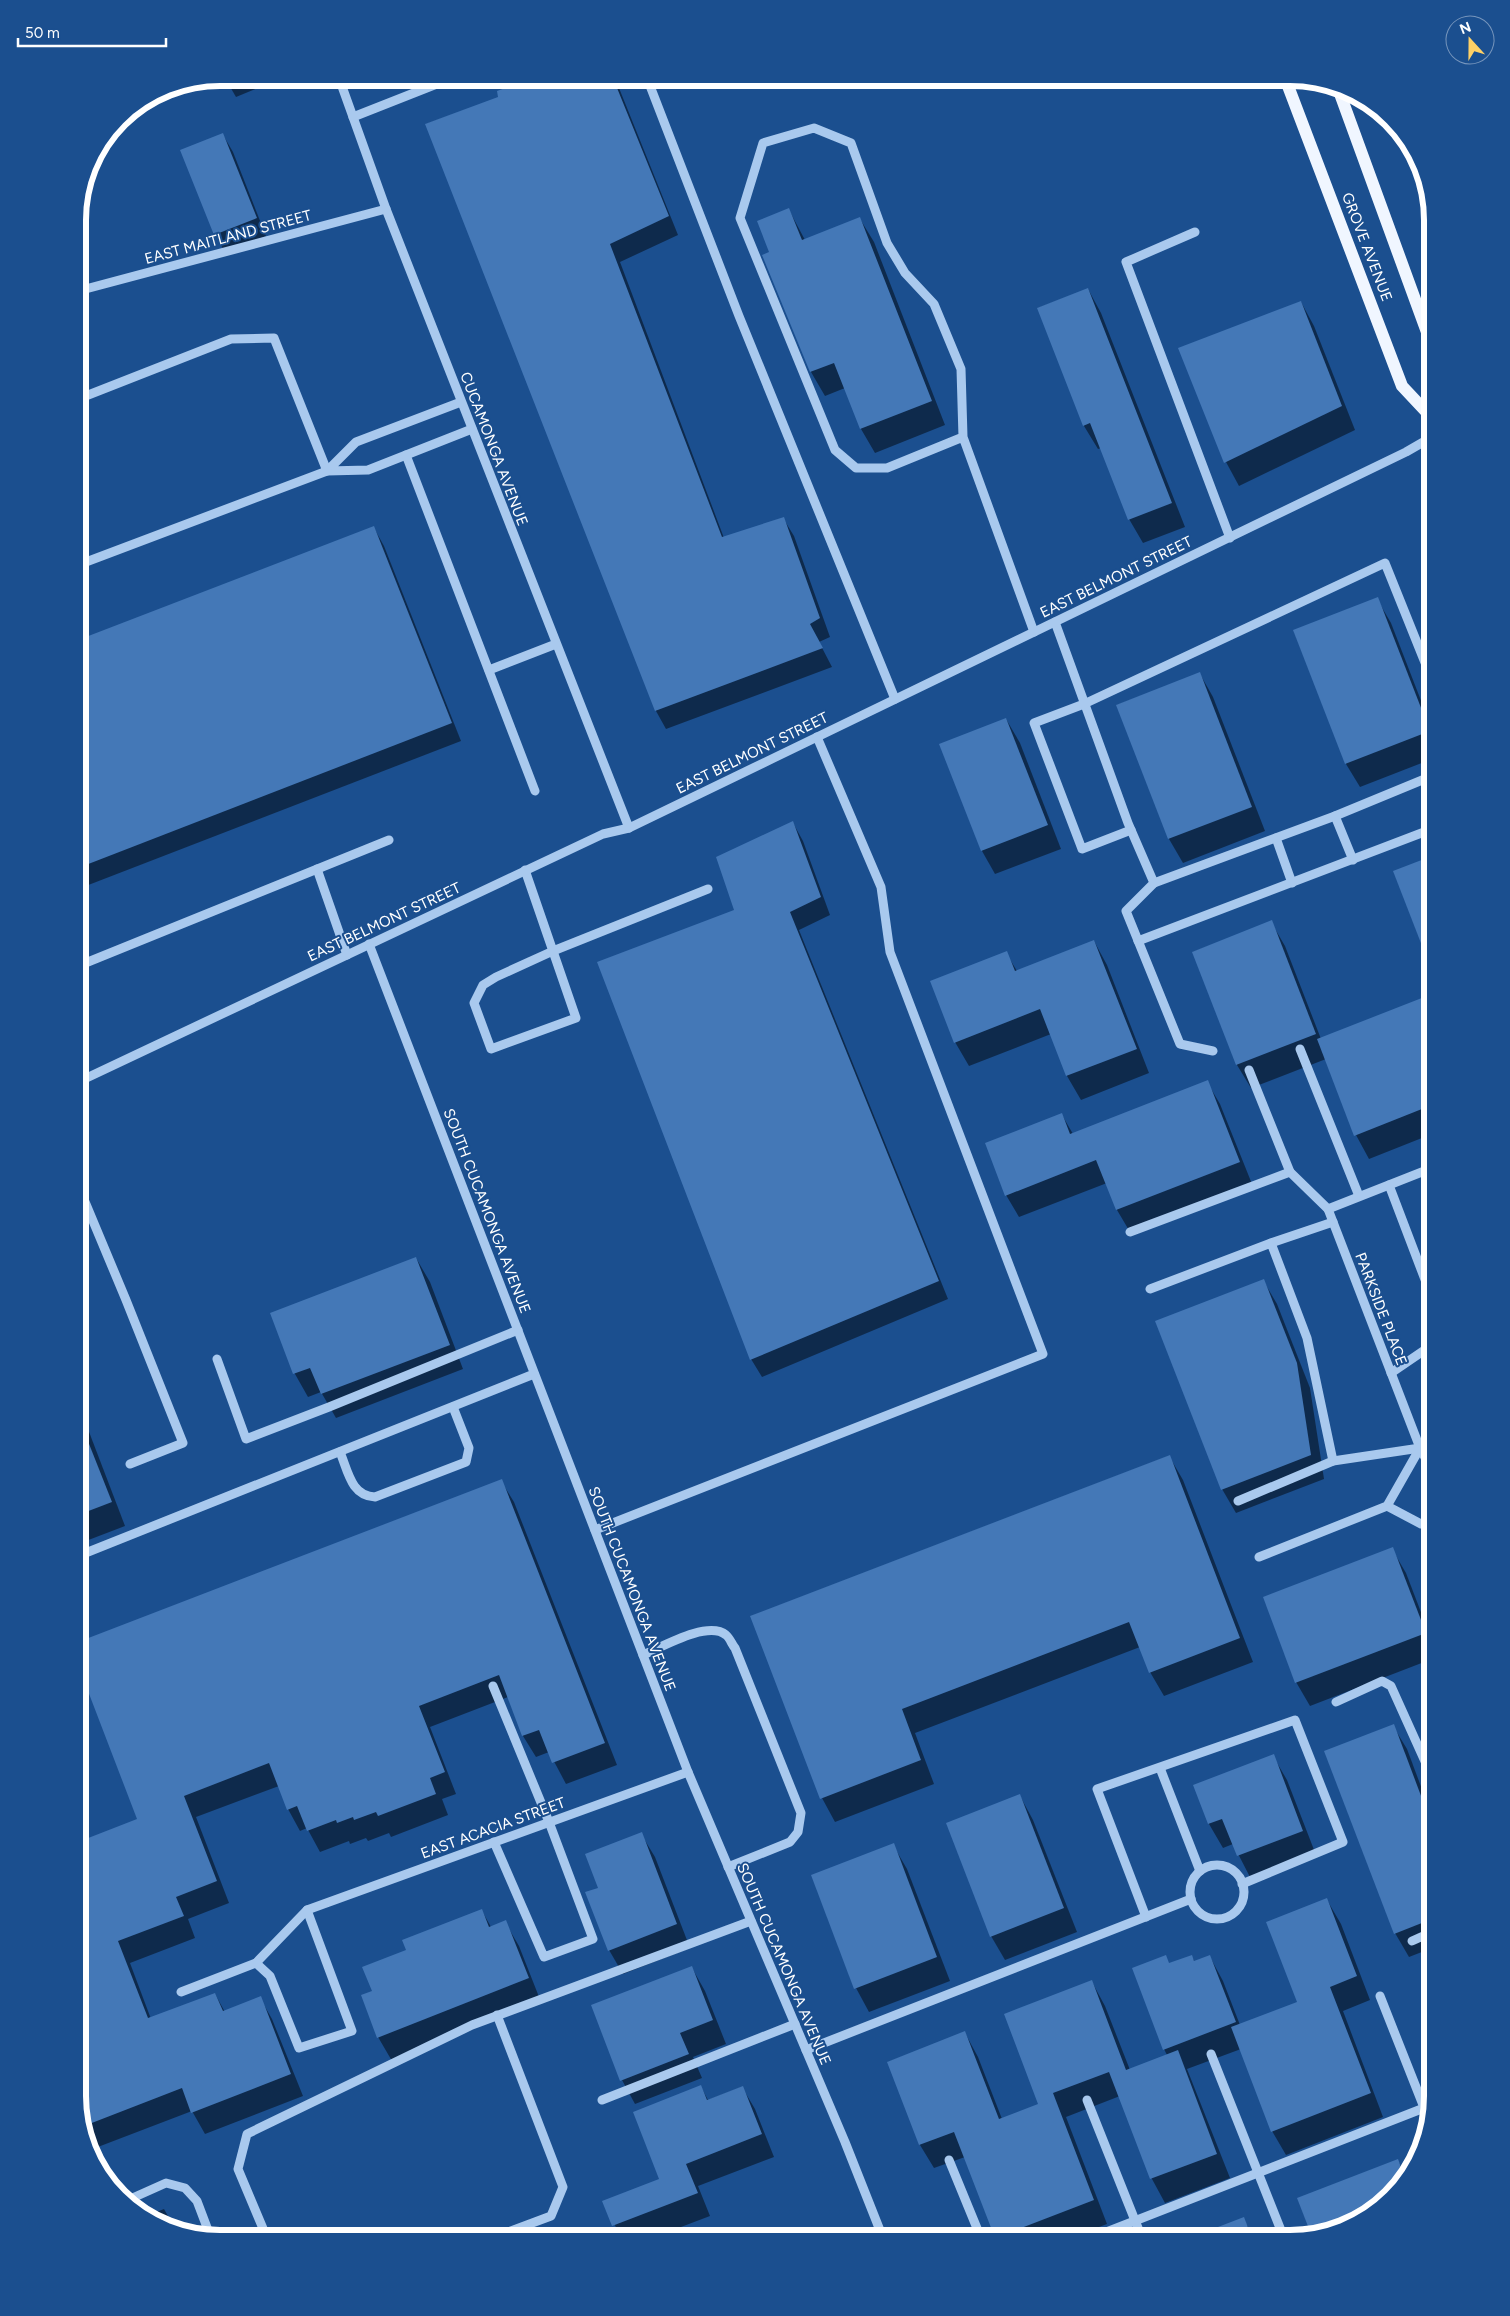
<svg xmlns="http://www.w3.org/2000/svg" width="1510" height="2316" font-family="Figtree,sans-serif">
<style>
.shadow{fill:#0007}
.building{fill:#4478b7}
.lines{fill:none;stroke-linecap:round;stroke-linejoin:round}
.minor{stroke:#a9c9ee;stroke-width:9}
.major{stroke:#f0f6ff;stroke-width:12}
.labels{text-anchor:middle;stroke-width:4;stroke-linejoin:round;paint-order:stroke}
.street-label{font-size:15px;fill:#fff;stroke:#1b4f8f}
.rim{fill:none;stroke:#fff;stroke-width:6}
</style>
<rect width="100%" height="100%" fill="#1b4f8f"/>
<g class="shadow">
<polygon points="225,78 268,78 270,83 236,97"/>
<polygon points="536,78 615,78 678,235 620,262 724,538 783,518 794,536 830,637 819,642 832,667 666,729 656,711 426,124 499,98 498,92"/>
<polygon points="223,135 233,152 266,236 225,252 215,235"/>
<polygon points="789,210 805,240 860,219 874,242 945,425 875,453 861,429 845,388 825,396 811,372 764,256 771,253"/>
<polygon points="1088,289 1101,313 1185,527 1143,543 1129,519 1101,448 1098,449 1084,426 1038,308"/>
<polygon points="1301,302 1314,326 1355,430 1239,486 1226,462"/>
<polygon points="374,528 384,546 461,741 78,889 78,641"/>
<polygon points="1377,599 1391,623 1432,729 1432,759 1360,787 1346,764 1294,631"/>
<polygon points="1200,674 1213,697 1265,831 1183,863 1169,839 1117,705"/>
<polygon points="1006,719 1020,743 1061,849 995,874 982,851"/>
<polygon points="793,823 803,841 830,915 799,930 948,1299 762,1377 751,1359 736,911"/>
<polygon points="1432,857 1432,969 1395,872"/>
<polygon points="1271,922 1285,946 1321,1039 1432,996 1432,1134 1369,1159 1356,1135 1326,1059 1251,1088 1237,1065 1193,952"/>
<polygon points="1094,941 1107,965 1149,1073 1081,1100 1067,1076 1051,1034 969,1066 955,1042 1006,953 1017,971"/>
<polygon points="1207,1082 1220,1104 1252,1184 1130,1232 1117,1210 1107,1183 1019,1217 1006,1195 1062,1115 1073,1134"/>
<polygon points="1432,1223 1432,1245 1425,1226"/>
<polygon points="416,1258 430,1282 463,1369 336,1418 321,1392 308,1397 295,1374 272,1314"/>
<polygon points="1263,1280 1277,1304 1310,1388 1324,1479 1236,1513 1222,1489"/>
<polygon points="78,1403 125,1526 78,1544"/>
<polygon points="1169,1456 1183,1480 1253,1662 1164,1696 1150,1672 1140,1647 915,1733 934,1784 835,1822 822,1798 752,1616"/>
<polygon points="501,1481 514,1502 617,1765 566,1784 549,1752 536,1757 523,1736 508,1697 430,1727 456,1794 442,1799 448,1815 391,1837 389,1833 368,1841 366,1838 350,1844 349,1841 320,1852 307,1828 300,1831 288,1809 279,1786 196,1817 229,1903 188,1919 195,1938 130,1963 151,2019 215,1994 225,2012 260,1998 272,2019 303,2096 205,2134 192,2111 90,2150 77,2096 78,1828 83,1841 138,1820 78,1662 78,1644"/>
<polygon points="1392,1549 1406,1573 1432,1641 1432,1659 1310,1706 1296,1682"/>
<polygon points="1393,1726 1407,1749 1432,1816 1432,1948 1409,1957 1395,1933"/>
<polygon points="1273,1756 1287,1780 1316,1855 1251,1879 1233,1844 1223,1848 1209,1824 1195,1786"/>
<polygon points="1020,1796 1033,1820 1077,1932 1005,1960 991,1936"/>
<polygon points="641,1834 655,1857 690,1948 623,1974 609,1950 600,1888"/>
<polygon points="893,1845 907,1869 950,1981 869,2012 856,1988"/>
<polygon points="1327,1900 1341,1924 1370,2000 1343,2011 1383,2117 1286,2155 1272,2131 1241,2049 1187,2069 1230,2178 1165,2203 1152,2179 1120,2096 1066,2117 1107,2224 1070,2238 996,2238 965,2157 934,2168 920,2145 888,2062 965,2033 978,2057 1002,2119 1040,2105 1092,1982 1105,2006 1130,2070 1167,2055 1164,2049 1169,1965 1191,1956 1195,1962 1210,1957 1223,1981 1240,2025 1299,2003"/>
<polygon points="482,1911 491,1927 505,1922 519,1946 541,2002 392,2061 378,2037 373,1992"/>
<polygon points="692,1968 705,1991 726,2044 693,2057 702,2078 635,2104 622,2080"/>
<polygon points="701,2087 708,2100 742,2087 755,2109 774,2157 698,2186 710,2216 652,2238 621,2238 604,2202 661,2180"/>
<polygon points="1398,2161 1407,2177 1353,2224"/>
<polygon points="164,2209 173,2225 146,2216"/>
<polygon points="1243,2219 1255,2238 1192,2238"/>
</g>
<g class="building">
<polygon points="532,78 613,78 669,216 610,244 722,537 784,517 820,618 810,624 823,648 655,711 425,124 498,97 497,91"/>
<polygon points="223,133 257,218 214,235 180,150"/>
<polygon points="789,208 802,240 860,217 932,401 860,429 834,363 810,372 762,255 769,252 757,221"/>
<polygon points="1088,288 1172,503 1128,520 1090,423 1083,426 1037,308"/>
<polygon points="1301,301 1342,406 1224,463 1178,348"/>
<polygon points="374,526 452,723 78,868 78,640"/>
<polygon points="1378,597 1430,731 1345,764 1293,630"/>
<polygon points="1200,672 1252,807 1168,839 1116,705"/>
<polygon points="1006,718 1048,825 981,851 939,744"/>
<polygon points="793,821 821,897 790,912 939,1281 750,1360 597,962 734,910 716,857"/>
<polygon points="1432,856 1432,969 1431,969 1393,871"/>
<polygon points="1272,920 1316,1034 1236,1065 1192,952"/>
<polygon points="1094,940 1137,1049 1066,1076 1040,1009 954,1043 930,981 1007,951 1015,971"/>
<polygon points="1432,994 1432,1105 1354,1136 1317,1039"/>
<polygon points="1208,1080 1240,1162 1116,1210 1096,1160 1005,1196 985,1143 1062,1113 1070,1134"/>
<polygon points="416,1257 450,1345 321,1394 310,1368 293,1374 270,1313"/>
<polygon points="1264,1279 1297,1363 1311,1455 1221,1490 1155,1321"/>
<polygon points="78,1416 112,1502 78,1515"/>
<polygon points="1170,1455 1240,1638 1149,1673 1129,1622 902,1709 921,1760 820,1799 750,1616"/>
<polygon points="502,1479 605,1743 552,1763 539,1730 522,1736 499,1675 419,1706 445,1772 430,1778 436,1794 378,1816 376,1812 354,1820 353,1817 337,1823 336,1820 307,1831 297,1806 287,1810 269,1763 184,1796 217,1881 176,1897 184,1916 118,1941 148,2018 215,1993 223,2011 261,1996 291,2074 191,2113 182,2088 84,2126 78,2096 78,1842 137,1819 78,1665 78,1642"/>
<polygon points="1393,1547 1426,1633 1295,1683 1263,1597"/>
<polygon points="1394,1724 1432,1825 1432,1919 1394,1934 1324,1751"/>
<polygon points="1274,1754 1303,1831 1237,1856 1222,1819 1208,1824 1193,1785"/>
<polygon points="1020,1794 1064,1908 990,1937 946,1823"/>
<polygon points="642,1832 677,1924 608,1951 585,1892 598,1888 585,1854"/>
<polygon points="894,1843 937,1957 854,1989 811,1875"/>
<polygon points="1327,1898 1357,1976 1330,1987 1371,2093 1271,2132 1231,2027 1297,2002 1266,1922"/>
<polygon points="482,1909 489,1927 506,1920 529,1978 377,2038 361,1995 372,1991 362,1967 406,1950 402,1940"/>
<polygon points="1166,1955 1169,1963 1192,1955 1194,1961 1210,1955 1236,2022 1163,2050 1132,1968"/>
<polygon points="692,1966 713,2020 680,2033 689,2054 620,2081 591,2005"/>
<polygon points="1092,1980 1126,2070 1178,2050 1217,2154 1150,2179 1109,2072 1053,2093 1094,2200 995,2238 954,2132 919,2145 887,2062 965,2031 999,2119 1038,2104 1004,2014"/>
<polygon points="701,2085 707,2100 743,2086 762,2134 686,2164 698,2193 612,2226 602,2201 659,2179 633,2112"/>
<polygon points="1398,2159 1405,2178 1353,2224 1311,2234 1297,2198"/>
<polygon points="1244,2217 1252,2238 1192,2238 1192,2237"/>
</g>
<g class="lines">
<g class="minor">
<polyline points="339,78 386,209 629,828"/>
<polyline points="647,78 739,316 895,699"/>
<polyline points="353,117 452,78"/>
<polyline points="1195,232 1126,262 1230,538"/>
<polyline points="78,291 386,209"/>
<polyline points="461,402 356,442 327,471 368,470 472,429"/>
<polyline points="963,437 887,468 856,468 835,450 740,218 763,143 814,128 851,143 887,243 905,273 934,304 961,369 963,437 1034,632"/>
<polyline points="406,455 535,791"/>
<polyline points="78,565 327,471 274,338 231,339 78,399"/>
<polyline points="1055,622 1128,823 1154,883 1126,911 1180,1044 1213,1051"/>
<polyline points="489,670 556,644"/>
<polyline points="1335,816 1353,860"/>
<polyline points="1131,830 1082,849 1034,723 1084,704 1385,563 1432,680"/>
<polyline points="1276,838 1292,883"/>
<polyline points="317,869 347,955"/>
<polyline points="525,870 576,1018 491,1049 474,1003 483,985 496,977 553,951 708,889"/>
<polyline points="1154,883 1335,816 1432,776"/>
<polyline points="1138,941 1432,829"/>
<polyline points="369,944 688,1772 845,2142 883,2238"/>
<polyline points="78,966 389,840"/>
<polyline points="1300,1049 1359,1196"/>
<polyline points="1249,1070 1290,1172"/>
<polyline points="78,1082 603,834 629,828 1406,452 1432,437"/>
<polyline points="78,1185 126,1300 183,1443 130,1464"/>
<polyline points="1389,1185 1432,1298"/>
<polyline points="1328,1209 1432,1168"/>
<polyline points="1130,1232 1290,1172 1328,1209 1420,1448 1432,1471"/>
<polyline points="1271,1243 1333,1222"/>
<polyline points="1150,1289 1271,1243 1307,1338 1333,1461"/>
<polyline points="217,1359 246,1439 329,1407 518,1330"/>
<polyline points="1391,1373 1432,1345"/>
<path d="M340,1452C348,1471 351,1496 375,1497L466,1462L469,1448L453,1407"/>
<polyline points="1238,1501 1333,1461 1420,1448 1432,1449"/>
<polyline points="1387,1506 1421,1524 1432,1519"/>
<polyline points="595,1530 1043,1354 890,952 881,887 817,737"/>
<polyline points="78,1556 534,1374"/>
<polyline points="1259,1557 1387,1506 1420,1448"/>
<path d="M643,1655C662,1647 708,1620 726,1635C730,1638 732,1645 735,1648L801,1813L798,1832L790,1842L728,1867"/>
<polyline points="493,1686 549,1822 593,1939 544,1957 494,1842"/>
<polyline points="1336,1702 1382,1681 1391,1686 1432,1777"/>
<polyline points="1160,1768 1200,1871"/>
<circle cx="1217" cy="1892" r="27"/>
<polyline points="1146,1917 1097,1789 1295,1720 1343,1842 1242,1884"/>
<polyline points="1412,1941 1432,1932"/>
<polyline points="256,1963 307,1910 688,1772"/>
<polyline points="181,1992 256,1963 270,1976 299,2048 352,2031 307,1910"/>
<polyline points="1380,1996 1427,2115"/>
<polyline points="806,2050 1191,1899"/>
<polyline points="1211,2054 1284,2238"/>
<polyline points="602,2100 795,2024"/>
<polyline points="1087,2100 1142,2238"/>
<polyline points="949,2160 981,2238"/>
<polyline points="128,2200 166,2183 185,2188 197,2201 211,2238"/>
<polyline points="267,2238 238,2169 247,2134 472,2025 751,1921"/>
<polyline points="492,2238 551,2216 563,2187 497,2015"/>
<polyline points="1091,2238 1424,2108"/>
</g>
<g class="major">
<polyline points="1285,78 1402,386 1432,418"/>
<polyline points="1339,91 1432,346"/>
</g>
</g>
<g class="labels">
<g class="street-label">
<text transform="translate(228 237) rotate(-15)" y="5">EAST MAITLAND STREET</text>
<text transform="translate(1367 247) rotate(69)" y="5">GROVE AVENUE</text>
<text transform="translate(494 449) rotate(69)" y="5">CUCAMONGA AVENUE</text>
<text transform="translate(1116 577) rotate(-26)" y="5">EAST BELMONT STREET</text>
<text transform="translate(752 753) rotate(-26)" y="5">EAST BELMONT STREET</text>
<text transform="translate(384 922) rotate(-25)" y="5">EAST BELMONT STREET</text>
<text transform="translate(487 1211) rotate(69)" y="5">SOUTH CUCAMONGA AVENUE</text>
<text transform="translate(1381 1309) rotate(69)" y="5">PARKSIDE PLACE</text>
<text transform="translate(632 1589) rotate(69)" y="5">SOUTH CUCAMONGA AVENUE</text>
<text transform="translate(493 1828) rotate(-20)" y="5">EAST ACACIA STREET</text>
<text transform="translate(784 1964) rotate(67)" y="5">SOUTH CUCAMONGA AVENUE</text>
</g>
</g>
<path d="M0 0H1510V2316H0ZM220 86H1290A134 134 0 0 1 1424 220V2096A134 134 0 0 1 1290 2230H220A134 134 0 0 1 86 2096V220A134 134 0 0 1 220 86Z" fill="#1b4f8f" fill-rule="evenodd"/>
<path class="rim" d="M220 86H1290A134 134 0 0 1 1424 220V2096A134 134 0 0 1 1290 2230H220A134 134 0 0 1 86 2096V220A134 134 0 0 1 220 86Z"/>
<g transform="translate(1470 40) rotate(339)"><circle r="24" fill="#1b4f8f" stroke="#7695bc"/>
<path d="M0-4L9 19L0 12L-9 19Z" fill="#ffd166"/>
<text y="-8" font-size="14" font-weight="bold" text-anchor="middle" fill="#ffffff">N</text>
</g>
<path d="M18 38v8h148v-8" fill="none" stroke="#ffffff" stroke-width="2.5"/>
<text x="25" y="38" font-size="15" fill="#ffffff" stroke="#1b4f8f" stroke-width="4" paint-order="stroke">50 m</text>
</svg>
